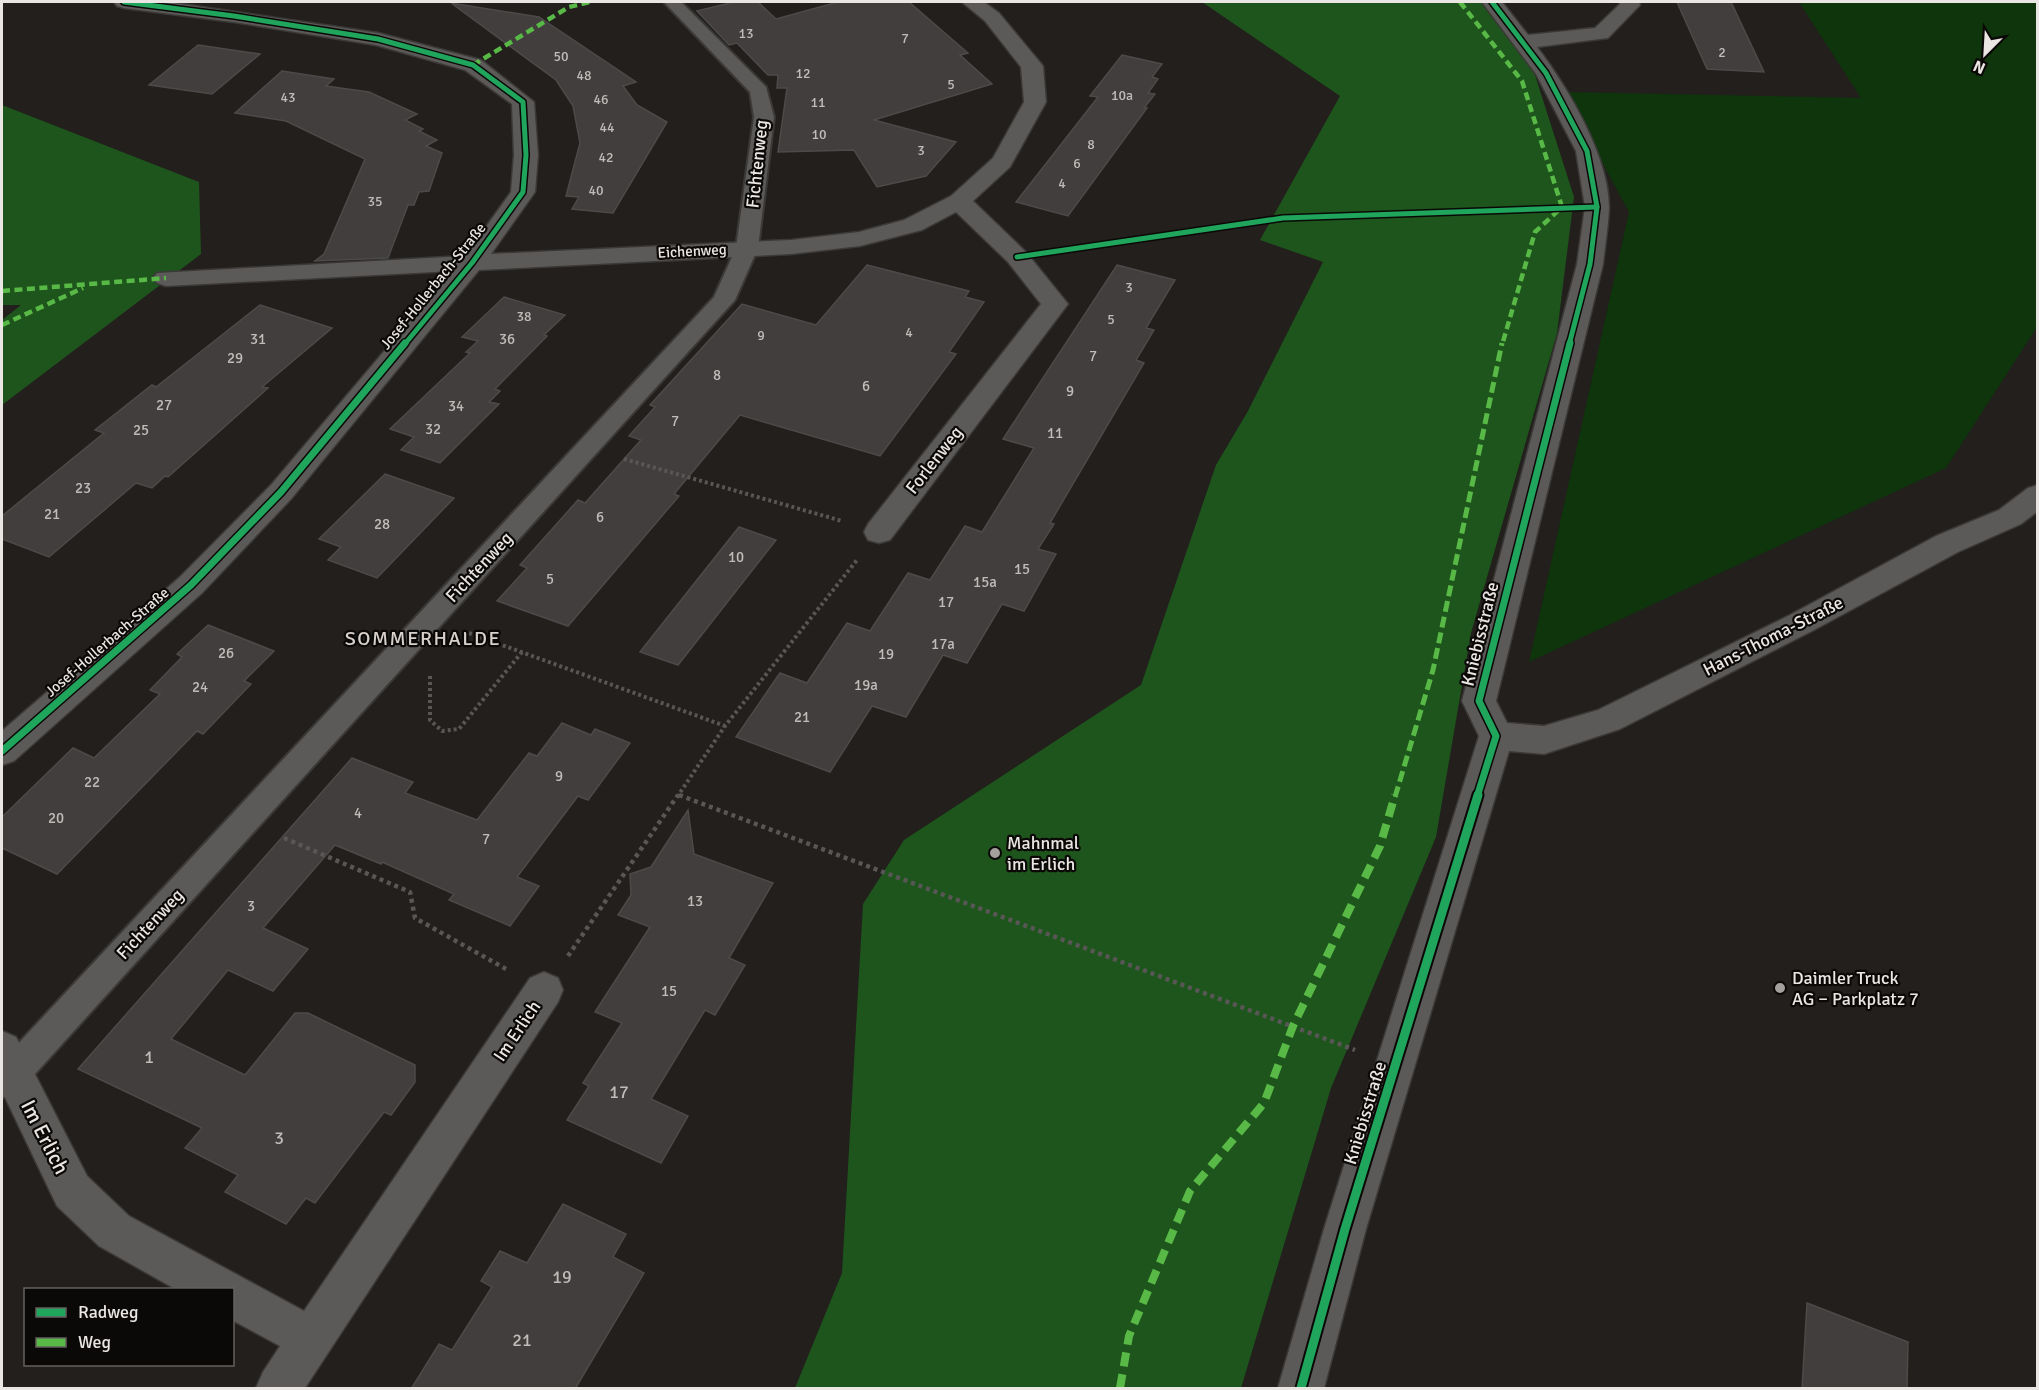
<svg xmlns="http://www.w3.org/2000/svg" width="2039" height="1390" font-family="Signika,sans-serif">
<style>
.green{fill:#0e350c}
.forest{fill:#1e551c}
.building{fill:#413e3d;stroke:#4d4a4a;stroke-width:1.5}
.lines{fill:none;stroke-linecap:round;stroke-linejoin:round}
.lane-casing{stroke:#3b3937;stroke-width:4}
.street-casing{stroke:#3b3937;stroke-width:3}
.path-far1{stroke:#595756;stroke-width:4;stroke-dasharray:3 3;stroke-linecap:butt}
.path{stroke:#595756;stroke-width:4.5;stroke-dasharray:4 4;stroke-linecap:butt}
.lane{fill:#5c5a58;fill-rule:evenodd}
.street{fill:#5c5a58;fill-rule:evenodd}
.quiet-far2{stroke:#58b947;stroke-width:4.5;stroke-dasharray:8 4.5;stroke-linecap:butt}
.quiet-far1{stroke:#58b947;stroke-width:5;stroke-dasharray:11 5;stroke-linecap:butt}
.quiet{stroke:#58b947;stroke-width:8;stroke-dasharray:14 8;stroke-linecap:butt}
.cycleway-far2-casing{stroke:#0b0907;stroke-width:8}
.cycleway-far1-casing{stroke:#0b0907;stroke-width:10}
.cycleway-casing{stroke:#0b0907;stroke-width:13}
.cycleway-far2{stroke:#20a55d;stroke-width:5}
.cycleway-far1{stroke:#20a55d;stroke-width:7}
.cycleway{stroke:#20a55d;stroke-width:9}
.poi-dot{fill:#a4a09e;stroke:#0b0907;stroke-width:2}
.labels{text-anchor:middle;stroke-width:4.5;stroke-linejoin:round;paint-order:stroke}
.far-number-label{font-size:14px;fill:#c0bcba}
.far-street-label{font-size:15px;fill:#eae6e4;stroke:#0b0907}
.number-label{font-size:15px;fill:#c0bcba}
.street-label{font-size:18px;fill:#eae6e4;stroke:#0b0907}
.poi-label{font-size:18px;fill:#eae6e4;stroke:#0b0907;text-anchor:start}
.near-number-label{font-size:18px;fill:#c0bcba}
.neighbourhood-label{font-size:20px;letter-spacing:1.5px;fill:#d8d0cb;stroke:#0b0907}
.near-street-label{font-size:21px;fill:#eae6e4;stroke:#0b0907}
</style>
<rect width="100%" height="100%" fill="#221f1c"/>
<polygon class="green" points="1799,2 2037,2 2037,327 1946,468 1529,662 1629,212 1564,92 1861,98"/>
<g class="forest">
<polygon points="1202,2 1485,2 1535,75 1574,197 1557,333 1471,633 1436,837 1331,1088 1241,1388 795,1388 842,1273 863,904 904,840 1141,685 1216,465 1248,411 1323,262 1260,240 1340,96"/>
<polygon points="2,105 199,182 201,254 2,405 2,320 21,305 2,305"/>
</g>
<g class="building">
<polygon points="734,2 758,2 776,19 838,2 909,2 968,53 960,55 992,84 874,120 956,142 926,176 877,187 854,150 778,152 787,88 777,88 778,75 768,75 737,43 729,45 697,11"/>
<polygon points="1677,2 1731,2 1764,72 1707,69"/>
<polygon points="451,3 539,17 636,82 623,86 637,105 667,122 613,213 572,209 579,197 566,196 580,143 573,106 556,80"/>
<polygon points="198,45 260,54 212,94 149,85"/>
<polygon points="1122,55 1162,64 1152,77 1158,79 1148,93 1155,94 1144,108 1147,108 1068,216 1016,202 1098,97 1090,96"/>
<polygon points="282,71 334,79 326,86 369,92 417,114 405,120 423,129 419,131 437,140 426,146 442,153 429,191 419,192 414,205 408,205 388,258 315,261 324,254 365,159 286,121 235,113"/>
<polygon points="867,265 969,291 965,297 984,302 949,352 956,354 880,456 740,415 674,494 679,496 568,626 497,601 527,568 520,565 545,537 578,500 585,503 641,440 629,436 655,407 650,405 742,304 816,325"/>
<polygon points="1117,265 1175,280 1146,328 1154,330 1136,360 1144,363 1050,523 1054,524 1038,549 1056,554 1024,611 1002,604 967,663 943,655 906,717 872,706 830,772 736,737 780,673 807,683 847,623 870,631 908,573 930,580 965,526 982,532 1034,448 1003,439"/>
<polygon points="504,297 565,315 544,335 547,336 495,389 500,391 489,402 499,404 440,463 401,450 414,437 390,429 470,353 466,352 478,341 462,337"/>
<polygon points="260,305 332,328 262,387 268,388 168,477 165,476 152,488 136,483 49,557 2,539 2,516 104,433 95,430 152,385 156,387"/>
<polygon points="385,474 454,498 377,578 328,560 341,547 319,539"/>
<polygon points="739,527 776,540 678,665 640,652"/>
<polygon points="208,625 274,651 244,681 251,684 203,734 197,731 57,874 2,848 2,817 73,748 94,758 160,694 150,690 182,657 177,654"/>
<polygon points="562,723 591,735 595,729 630,743 588,800 578,796 517,877 539,886 510,926 449,900 454,894 382,862 381,864 335,845 263,928 308,949 273,991 228,970 171,1039 245,1075 295,1013 308,1013 415,1065 415,1082 391,1115 384,1112 315,1203 306,1198 286,1224 225,1192 238,1175 185,1148 202,1128 78,1069 352,758 413,782 405,793 477,820 529,753 537,756"/>
<polygon points="688,810 694,854 773,883 729,958 745,965 715,1015 705,1010 651,1099 688,1116 661,1163 567,1120 589,1086 583,1083 622,1023 595,1012 650,927 618,915 631,895 630,874 651,867"/>
<polygon points="563,1204 626,1234 613,1257 644,1273 575,1389 411,1389 439,1344 452,1350 492,1287 481,1281 500,1251 527,1263"/>
<polygon points="1807,1303 1908,1342 1907,1389 1802,1389"/>
</g>
<g class="lines">
<defs>
<polygon id="lane" points="664,2 681,2 766,87 774,117 758,248 735,300 25,1085 14,1094 2,1098 2,1061 714,297 736,248 754,117 750,92"/>
<g id="street">
<polygon points="114,2 168,2 378,33 481,60 534,102 538,155 535,192 491,254 791,240 859,232 904,220 951,196 993,158 1024,102 1021,67 985,21 962,2 984,2 999,13 1043,66 1046,102 1010,167 973,201 1026,252 1068,304 890,540 879,543 868,540 864,532 868,524 1041,304 1008,262 956,212 922,230 860,246 791,254 479,270 291,499 202,593 14,761 2,765 2,731 180,577 271,485 452,271 166,286 157,283 153,278 157,273 465,256 511,192 514,155 512,104 465,70 376,45 234,22 124,8 117,6"/>
<path d="M1482,2H1502L1528,35L1595,28L1620,4L1619,2H1639L1640,5L1608,38L1537,47C1567,86 1610,158 1609,209C1608,227 1605,246 1603,264L1496,701L1507,723L1544,726L1598,710L1790,615L1936,536L1999,510L2028,488L2038,485V511L2021,524L1958,552L1812,631L1620,729L1544,754L1509,751L1366,1229L1324,1388H1278L1324,1229L1479,736L1462,701L1577,264L1585,207L1576,151L1536,74Z"/>
<polygon points="544,972 558,978 563,990 558,1002 305,1388 256,1388 263,1372 280,1346 232,1320 232,1290 177,1290 99,1246 57,1206 2,1091 2,1031 16,1037 87,1176 129,1216 304,1311 530,978"/>
</g>
</defs>
<use href="#lane" class="lane-casing"/>
<use href="#street" class="street-casing"/>
<g class="path-far1">
<polyline points="624,459 842,521"/>
<polyline points="469,633 725,726"/>
<polyline points="430,676 430,720 442,731 459,729 522,652"/>
<polyline points="678,795 683,797"/>
<polyline points="677,797 725,726 857,560"/>
</g>
<g class="path">
<polyline points="679,795 1355,1050"/>
<polyline points="284,838 410,892 415,918 506,969"/>
<polyline points="568,956 678,795"/>
</g>
<use href="#lane" class="lane"/>
<use href="#street" class="street"/>
<g class="quiet-far2">
<polyline points="1460,2 1522,81 1562,207 1535,232 1502,345"/>
<polyline points="473,65 569,7 590,2"/>
<polyline points="2,291 166,278"/>
<polyline points="2,325 83,288"/>
</g>
<polyline class="quiet-far1" points="1395,797 1433,670 1502,343"/>
<polyline class="quiet" points="1120,1388 1129,1336 1190,1191 1264,1103 1293,1026 1380,846 1395,795"/>
<defs>
<g id="cycleway-far2">
<polyline points="124,2 234,16 378,39 473,65 523,102 526,155 523,192 472,263 404,345"/>
<polyline points="1492,2 1546,73 1587,151 1597,207 1590,264 1569,345"/>
<polyline points="1017,257 1283,218 1597,207"/>
</g>
<g id="cycleway-far1">
<polyline points="2,751 191,585 281,492 405,343"/>
<polyline points="1477,797 1496,736 1479,701 1570,343"/>
</g>
<polyline id="cycleway" points="1301,1388 1345,1229 1478,795"/>
</defs>
<use href="#cycleway-far2" class="cycleway-far2-casing"/>
<use href="#cycleway-far1" class="cycleway-far1-casing"/>
<use href="#cycleway" class="cycleway-casing"/>
<use href="#cycleway-far2" class="cycleway-far2"/>
<use href="#cycleway-far1" class="cycleway-far1"/>
<use href="#cycleway" class="cycleway"/>
</g>
<g class="poi-dot">
<circle cx="995" cy="853" r="6"/>
<circle cx="1780" cy="988" r="6"/>
</g>
<g class="labels">
<g class="far-number-label">
<text x="746" y="38">13</text>
<text x="905" y="43">7</text>
<text x="1722" y="57">2</text>
<text x="561" y="61">50</text>
<text x="803" y="78">12</text>
<text x="584" y="80">48</text>
<text x="951" y="89">5</text>
<text x="1122" y="100">10a</text>
<text x="288" y="102">43</text>
<text x="601" y="104">46</text>
<text x="818" y="107">11</text>
<text x="607" y="132">44</text>
<text x="819" y="139">10</text>
<text x="1091" y="149">8</text>
<text x="921" y="155">3</text>
<text x="606" y="162">42</text>
<text x="1077" y="168">6</text>
<text x="1062" y="188">4</text>
<text x="596" y="195">40</text>
<text x="375" y="206">35</text>
<text x="1129" y="292">3</text>
<text x="524" y="321">38</text>
<text x="1111" y="324">5</text>
<text x="909" y="337">4</text>
<text x="761" y="340">9</text>
</g>
<g class="far-street-label">
<text transform="translate(692 251) rotate(-3)" y="5">Eichenweg</text>
<text transform="translate(433 286) rotate(-51)" y="5">Josef-Hollerbach-Straße</text>
<text transform="translate(107 642) rotate(-41)" y="5">Josef-Hollerbach-Straße</text>
</g>
<g class="number-label">
<text x="258" y="344">31</text>
<text x="507" y="344">36</text>
<text x="1093" y="361">7</text>
<text x="235" y="363">29</text>
<text x="717" y="380">8</text>
<text x="866" y="391">6</text>
<text x="1070" y="396">9</text>
<text x="164" y="410">27</text>
<text x="456" y="411">34</text>
<text x="675" y="426">7</text>
<text x="433" y="434">32</text>
<text x="141" y="435">25</text>
<text x="1055" y="438">11</text>
<text x="83" y="493">23</text>
<text x="52" y="519">21</text>
<text x="600" y="522">6</text>
<text x="382" y="529">28</text>
<text x="736" y="562">10</text>
<text x="1022" y="574">15</text>
<text x="550" y="584">5</text>
<text x="985" y="587">15a</text>
<text x="946" y="607">17</text>
<text x="943" y="649">17a</text>
<text x="226" y="658">26</text>
<text x="886" y="659">19</text>
<text x="866" y="690">19a</text>
<text x="200" y="692">24</text>
<text x="802" y="722">21</text>
<text x="559" y="781">9</text>
<text x="92" y="787">22</text>
<text x="358" y="818">4</text>
<text x="56" y="823">20</text>
<text x="486" y="844">7</text>
<text x="695" y="906">13</text>
<text x="251" y="911">3</text>
<text x="669" y="996">15</text>
</g>
<g class="street-label">
<text transform="translate(757 164) rotate(-84)" y="6">Fichtenweg</text>
<text transform="translate(934 460) rotate(-52)" y="6">Forlenweg</text>
<text transform="translate(479 567) rotate(-47)" y="6">Fichtenweg</text>
<text transform="translate(1480 634) rotate(-76)" y="6">Kniebisstraße</text>
<text transform="translate(1773 636) rotate(-27)" y="6">Hans-Thoma-Straße</text>
<text transform="translate(150 924) rotate(-47)" y="6">Fichtenweg</text>
<text transform="translate(517 1031) rotate(-56)" y="6">Im Erlich</text>
<text transform="translate(1365 1113) rotate(-73)" y="6">Kniebisstraße</text>
</g>
<g class="poi-label">
<text x="1007" y="849">Mahnmal<tspan x="1007" dy="21">im Erlich</tspan></text>
<text x="1792" y="984">Daimler Truck<tspan x="1792" dy="21">AG − Parkplatz 7</tspan></text>
</g>
<g class="near-number-label">
<text x="149" y="1063">1</text>
<text x="619" y="1098">17</text>
<text x="279" y="1144">3</text>
<text x="562" y="1283">19</text>
<text x="522" y="1346">21</text>
</g>
<g class="neighbourhood-label">
<text x="423" y="645">SOMMERHALDE</text>
</g>
<g class="near-street-label">
<text transform="translate(45 1137) rotate(63)" y="7">Im Erlich</text>
</g>
</g>
<rect width="2039" height="1390" fill="none" stroke="#eae6e4" stroke-width="6"/>
<rect x="24" y="1288" width="210" height="78" fill="#0b0907" stroke="#64615f" stroke-width="1.5"/>
<rect x="36" y="1308" width="30" height="9" fill="#20a55d" stroke="#64615f" stroke-width="1.5"/>
<text x="78" y="1318" font-size="18" fill="#eae6e4">Radweg</text>
<rect x="36" y="1338" width="30" height="9" fill="#58b947" stroke="#64615f" stroke-width="1.5"/>
<text x="78" y="1348" font-size="18" fill="#eae6e4">Weg</text>
<g transform="translate(1985 54) rotate(204)" stroke="#0b0907" stroke-width="4.5" paint-order="stroke">
<path d="M0-4.5L10 22L0 15L-10 22Z" fill="#eae6e4"/>
<text y="-9" font-size="16" font-weight="bold" text-anchor="middle" fill="#eae6e4">N</text>
</g>
</svg>
